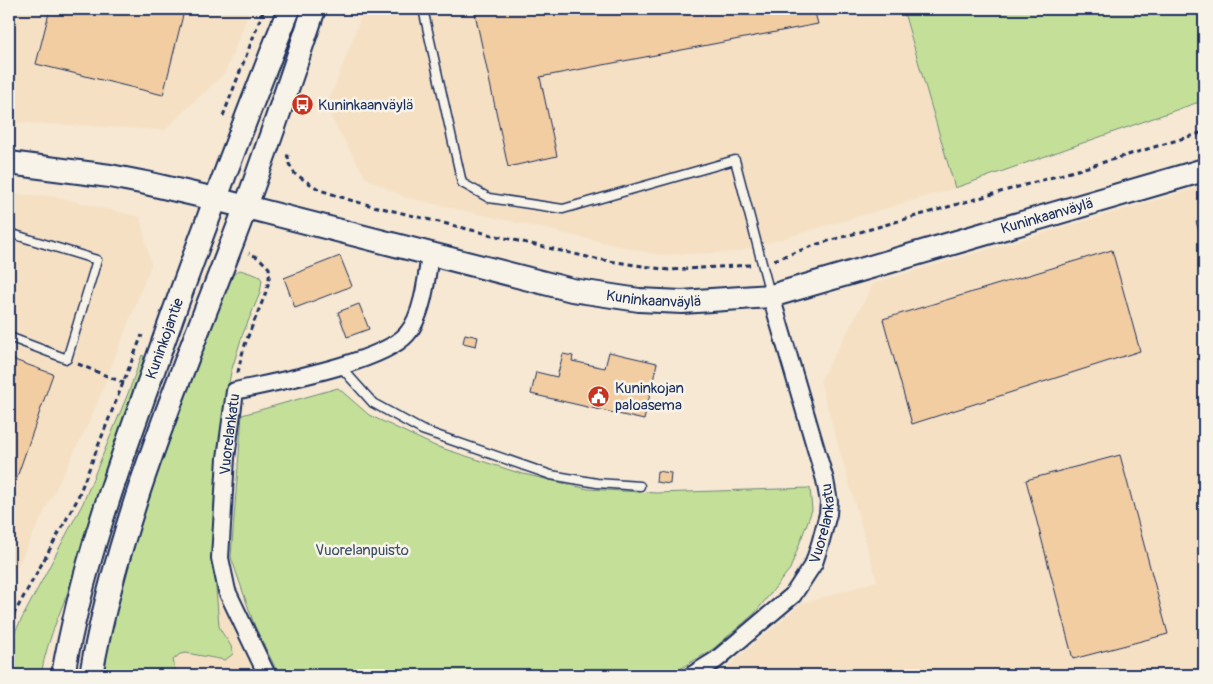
<svg xmlns="http://www.w3.org/2000/svg" width="1213" height="684" font-family="Pangolin,sans-serif">
<style>
.built{fill:#f5e0c4}
.green{fill:#c4e098;stroke:#70887b}
.building{fill:#f2cda2;stroke:#1b2f5e}
.lines{fill:none;stroke-linecap:round;stroke-linejoin:round}
.lane-casing{stroke:#1b2f5e;stroke-width:11}
.street-casing{stroke:#1b2f5e;stroke-width:20}
.secondary-casing{stroke:#1b2f5e;stroke-width:26}
.path{stroke:#1b2f5e;stroke-width:3;stroke-dasharray:5 4;stroke-linecap:butt}
.lane{stroke:#f7f3e8;stroke-width:8}
.street{stroke:#f7f3e8;stroke-width:16}
.secondary{stroke:#f7f3e8;stroke-width:22}
.labels{text-anchor:middle;stroke-width:5;stroke-linejoin:round;paint-order:stroke}
.poi-label{font-size:15px;fill:#1b2f5e;stroke:#f7f3e8;text-anchor:start}
.street-label{font-size:15px;fill:#1b2f5e;stroke:#f7f3e8}
.park-label{font-size:15px;fill:#3d526a;stroke:#f7f3e8}
</style>
<rect width="100%" height="100%" fill="#f6e8d3"/>
<filter id="ink" filterUnits="userSpaceOnUse"><feTurbulence type="fractalNoise" baseFrequency=".02" numOctaves="2"/><feDisplacementMap in="SourceGraphic" scale="10" xChannelSelector="R" yChannelSelector="G"/><feConvolveMatrix kernelMatrix="1 2 1 2 8 2 1 2 1" color-interpolation-filters="sRGB"/></filter>
<g filter="url(#ink)">
<g class="built">
<polygon points="9,9 250,9 225,73 164,130 9,122"/>
<polygon points="364,9 903,9 955,188 736,252 659,255 404,197 366,178 326,109"/>
<polygon points="1204,186 1204,675 718,675 801,604 877,581 820,381 874,283"/>
<polygon points="9,194 52,196 140,217 151,265 92,416 9,583"/>
<polygon points="208,568 255,675 144,675"/>
</g>
<g class="green">
<polygon points="903,9 1204,9 1204,103 1196,103 955,188"/>
<path d="M240,270L259,276L262,280L260,293L242,336L231,372L225,405L213,551L219,626C222,636 233,644 233,654L225,660L186,653L180,654L173,660L176,673L179,675H102L125,562L162,458L232,275Z"/>
<path d="M142,355L144,356C128,426 103,495 79,563C66,600 47,637 41,675H9V643L83,503L129,391Z"/>
<polygon points="338,388 369,415 435,446 519,473 588,489 656,493 810,488 812,510 790,569 755,613 713,649 670,675 279,675 255,627 231,557 242,415"/>
</g>
<g class="building">
<polygon points="50,9 173,9 184,11 163,95 36,64"/>
<polygon points="474,9 814,9 818,24 540,77 557,156 508,167"/>
<polygon points="1204,220 1204,245 1196,222"/>
<polygon points="1112,250 1140,351 912,424 883,319"/>
<polygon points="340,256 352,286 295,308 284,278"/>
<polygon points="359,304 369,329 347,337 338,312"/>
<polygon points="465,334 478,337 476,346 463,343"/>
<polygon points="609,352 657,363 644,420 531,394 536,372 557,377 563,354 573,356 572,361 605,368"/>
<polygon points="9,358 53,374 9,500"/>
<polygon points="1120,455 1168,634 1073,659 1026,480"/>
<polygon points="657,471 671,473 670,484 656,482"/>
</g>
<g class="lines">
<defs>
<g id="lane">
<polyline points="423,9 462,183 489,198 563,209 735,160 770,294"/>
<polyline points="9,233 97,260 67,359 9,337"/>
<polyline points="340,366 373,403 422,430 551,475 597,483 640,486"/>
</g>
<g id="street">
<path id="s1" d="M267,675L227,591L220,558L226,458L235,391C275,382 382,363 407,334C423,316 427,277 430,253"/>
<path id="s2" d="M692,675L716,660L793,595L814,563L820,544L828,514L829,502L825,480L771,296"/>
</g>
<g id="secondary">
<path id="s3" d="M9,163L110,176L146,183L215,199L572,290L639,300L682,302L771,296L1204,170"/>
<path id="s4" d="M63,675C81,572 116,473 152,374C195,251 241,130 289,9"/>
<path d="M91,675C117,527 176,388 230,248C261,169 287,89 314,9"/>
</g>
</defs>
<use href="#lane" class="lane-casing"/>
<use href="#street" class="street-casing"/>
<use href="#secondary" class="secondary-casing"/>
<g class="path">
<polyline points="223,116 264,9"/>
<polyline points="286,156 288,156 289,164 295,174 320,190 353,201 488,234 596,259 669,270 751,265"/>
<polyline points="774,260 818,244 1081,169 1204,132"/>
<polyline points="78,364 124,383"/>
<path d="M238,373C241,354 248,335 256,317C262,301 271,286 269,268L259,258L249,253"/>
<polyline points="9,623 76,502 142,335"/>
</g>
<use href="#lane" class="lane"/>
<use href="#street" class="street"/>
<use href="#secondary" class="secondary"/>
</g>
</g>
<defs>
<symbol id="bus-disc" viewBox="-11 -11 22 22"><circle r="9.5" fill="#c8321e" stroke="#f7f3e8"/><path d="M-5-6H5V4H4V6H2V4H-2V6H-4V4H-5ZM-3.5-4V0h7V-4ZM-3.5 1.2v1.5H-2V1.2ZM2 1.2v1.5H3.5V1.2Z" fill="#fff"/></symbol>
<symbol id="civic-disc" viewBox="-11 -11 22 22"><circle r="9.5" fill="#c8321e" stroke="#f7f3e8"/><path d="M-.6-6.5H3V-4.5H.6V-3L4-1V1h2V6H-6V1h2V-1L-.6-3ZM-1.2 2.5V6h2.4V2.5Z" fill="#fff"/></symbol>
</defs>
<g fill-rule="evenodd">
<use href="#bus-disc" x="290" y="92" width="25" height="25"/>
<use href="#civic-disc" x="586" y="384" width="25" height="25"/>
</g>
<g class="labels">
<g class="poi-label">
<text x="318" y="110">Kuninkaanväylä</text>
<text x="615" y="393">Kuninkojan<tspan x="615" dy="17">paloasema</tspan></text>
</g>
<g class="street-label">
<text dy="5" stroke="none"><textPath href="#s3" startOffset="1065">Kuninkaanväylä</textPath></text>
<text dy="5" stroke="none"><textPath href="#s3" startOffset="660">Kuninkaanväylä</textPath></text>
<text dy="5" stroke="none"><textPath href="#s4" startOffset="352">Kuninkojantie</textPath></text>
<text dy="5" stroke="none"><textPath href="#s1" startOffset="251">Vuorelankatu</textPath></text>
<text dy="5" stroke="none"><textPath href="#s2" startOffset="208">Vuorelankatu</textPath></text>
</g>
<g class="park-label">
<text x="362" y="555">Vuorelanpuisto</text>
</g>
</g>
<rect width="1213" height="684" fill="none" stroke="#f7f3e8" stroke-width="30"/>
<rect x="15" y="15" width="1183" height="654" fill="none" stroke="#1b2f5e" stroke-width="2" filter="url(#ink)"/>
</svg>
